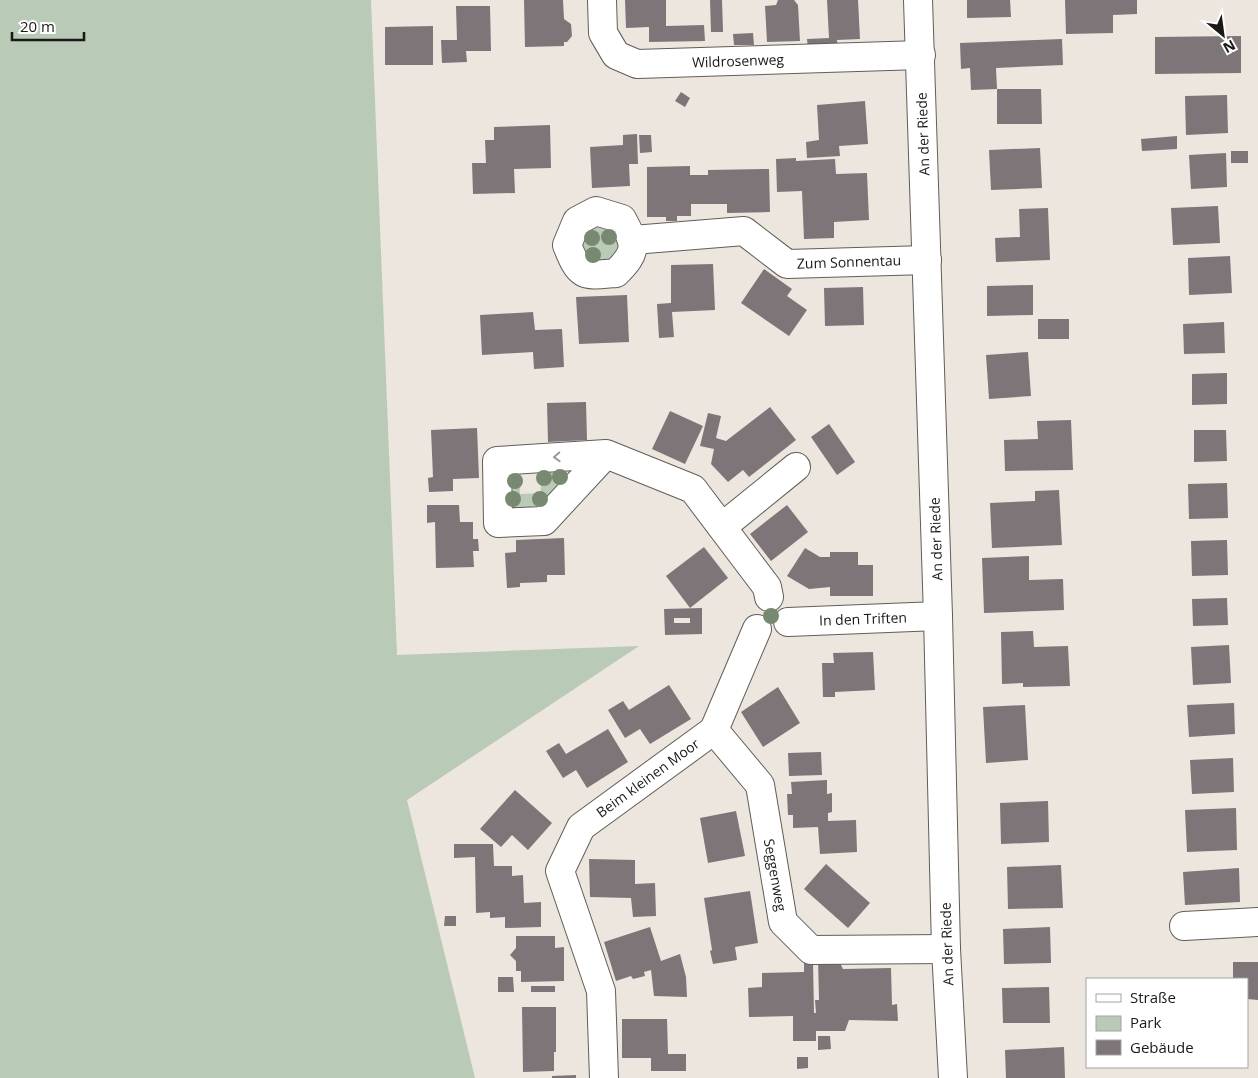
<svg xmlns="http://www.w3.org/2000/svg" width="1258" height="1078" font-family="'Open Sans',sans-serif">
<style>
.green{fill:#b9cab7}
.building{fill:#7d7578;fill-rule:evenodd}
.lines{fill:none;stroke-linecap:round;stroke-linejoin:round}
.minor-casing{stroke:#625d57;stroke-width:30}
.minor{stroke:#fff;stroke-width:28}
.tree{fill:#788971}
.oneway{stroke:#989896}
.labels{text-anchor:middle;stroke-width:4;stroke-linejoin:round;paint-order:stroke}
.street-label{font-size:14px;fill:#1b1916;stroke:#fff}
</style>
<rect width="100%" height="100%" fill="#ece6de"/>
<g class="green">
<polygon points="0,0 371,0 397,655 639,646 407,800 475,1078 0,1078"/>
<circle cx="600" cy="245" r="18"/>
<path d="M567,471V481L540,509C530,510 515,514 511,504V477L519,473L520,494L541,493L540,472Z"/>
</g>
<g class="building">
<polygon points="524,0 563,0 564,19 571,24 572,36 567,42 564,42 564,46 525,47"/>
<polygon points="625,0 666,0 666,26 704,25 705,41 649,42 649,27 626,28"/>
<polygon points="710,0 722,0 723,32 711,32"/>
<polygon points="778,0 794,0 798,5 800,41 767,42 765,6 776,5"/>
<polygon points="827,0 858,0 860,39 837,40 838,48 808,50 807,39 829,38"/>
<polygon points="967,0 1010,0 1011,17 967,18"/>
<polygon points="1065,0 1137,0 1137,14 1113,15 1113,33 1066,34"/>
<polygon points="456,6 490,6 491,51 466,51 467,62 442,63 441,40 457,40"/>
<polygon points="433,26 433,65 385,65 385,27"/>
<polygon points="753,33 754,45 734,45 733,34"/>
<polygon points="1241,36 1241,73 1155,74 1155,37"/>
<polygon points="1062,39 1063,65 996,68 997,89 1041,89 1042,124 997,124 997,89 971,90 970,68 961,69 960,43"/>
<polygon points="681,92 690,98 685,107 675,101"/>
<polygon points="1227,95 1228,133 1186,135 1185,96"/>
<polygon points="865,101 868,144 839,146 840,156 807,158 806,142 819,140 817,105"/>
<polygon points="550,125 551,168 514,169 515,193 473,194 472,163 486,163 485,140 494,140 494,127"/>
<polygon points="637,134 638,164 629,164 630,186 592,188 590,147 623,145 623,135"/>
<polygon points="639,135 651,135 652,152 640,153"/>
<polygon points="1177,136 1177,149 1142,151 1141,139"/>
<polygon points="1040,148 1042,188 991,190 989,150"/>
<rect x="1231" y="151" width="17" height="12"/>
<polygon points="1226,153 1227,187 1191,189 1189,155"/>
<polygon points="796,158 796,161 835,159 836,174 867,173 869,220 834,222 834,238 804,239 802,191 777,192 776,159"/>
<polygon points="690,166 690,175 708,175 708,170 769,169 770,212 727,213 727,204 691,204 691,216 677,216 677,221 666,221 666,217 647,217 647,167"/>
<polygon points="1218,206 1220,243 1173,245 1171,208"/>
<polygon points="1048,208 1050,260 996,262 995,238 1020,237 1019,209"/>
<polygon points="1230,256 1232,293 1189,295 1188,258"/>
<polygon points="713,264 715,310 672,312 674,337 659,338 657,304 671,303 671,265"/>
<polygon points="764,269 792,289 787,296 807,310 789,336 741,303"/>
<polygon points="1033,285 1033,315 987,316 987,286"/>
<polygon points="863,287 864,325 825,326 824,288"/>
<polygon points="627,295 629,342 579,344 576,297"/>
<polygon points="533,312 535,330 562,329 564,367 534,369 533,352 482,355 480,315"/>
<rect x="1038" y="319" width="31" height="20"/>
<polygon points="1224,322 1225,353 1184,354 1183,324"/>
<polygon points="1028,352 1031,396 989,399 986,355"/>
<polygon points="1227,373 1227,404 1192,405 1192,374"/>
<polygon points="586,402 587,440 548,442 547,403"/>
<polygon points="770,407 796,440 749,477 743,470 728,482 711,464 714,449 700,446 708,413 721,416 716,438 726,441"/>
<polygon points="670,411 703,426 685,464 652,449"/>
<polygon points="1071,420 1073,470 1005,471 1004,440 1038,439 1037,421"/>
<polygon points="829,424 855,462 837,475 811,437"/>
<polygon points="477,428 479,478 453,479 453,491 429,492 428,478 433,477 431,430"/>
<polygon points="1194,430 1226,430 1227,461 1194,462"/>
<polygon points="1227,483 1228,518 1189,519 1188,484"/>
<polygon points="1059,490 1062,545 992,548 990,503 1035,501 1035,491"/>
<polygon points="427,505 459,505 460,522 473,522 473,539 478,539 479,551 473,551 474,567 436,568 435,522 427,523"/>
<polygon points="787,505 808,532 771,561 750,534"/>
<polygon points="564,538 565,575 547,575 547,582 520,583 520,587 507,588 505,553 516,552 516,540"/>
<polygon points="1227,540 1228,575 1192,576 1191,541"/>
<polygon points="704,547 728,578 690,608 666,576"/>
<polygon points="805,548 820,557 830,557 830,552 858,552 858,565 873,565 873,596 830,596 830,587 809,589 787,576"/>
<polygon points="1029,556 1029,580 1063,579 1064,610 984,613 982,558"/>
<polygon points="1227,598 1228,625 1193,626 1192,599"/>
<path d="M702,608V634L665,635L664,609ZM674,618H690V623H674Z"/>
<polygon points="1033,631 1034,647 1068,646 1070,686 1023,687 1023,683 1002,684 1001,632"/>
<polygon points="1229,645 1231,683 1193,685 1191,647"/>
<polygon points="873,652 875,690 835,692 835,697 823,697 822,663 834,663 833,653"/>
<polygon points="669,685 691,719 650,744 640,729 625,738 608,710 623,701 629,710"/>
<polygon points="778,687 800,723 763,747 741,712"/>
<polygon points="1234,703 1235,734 1189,737 1187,705"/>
<polygon points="1025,705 1028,760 986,763 983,707"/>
<polygon points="608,729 628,762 587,788 576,770 563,778 546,751 559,743 566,754"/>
<polygon points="821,752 822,775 789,776 788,753"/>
<polygon points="1233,758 1234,792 1192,794 1190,760"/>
<polygon points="827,780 827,794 832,793 832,812 828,813 828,821 856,820 857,852 820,854 818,827 793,828 793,815 788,815 787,794 792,794 791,782"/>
<polygon points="515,790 552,823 528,850 512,835 501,847 480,829"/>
<polygon points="1048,801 1049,842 1001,844 1000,803"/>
<polygon points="1236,808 1237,850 1187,852 1185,810"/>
<polygon points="736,811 745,856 708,863 700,818"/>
<polygon points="454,844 493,844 494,866 512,866 512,876 523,875 524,903 541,902 541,927 505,928 505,917 490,918 490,912 476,913 475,857 454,858"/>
<polygon points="589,859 635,860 635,884 655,883 656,916 633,917 631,898 590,897"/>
<polygon points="826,864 870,903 848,928 804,889"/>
<polygon points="1061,865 1063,908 1008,909 1007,867"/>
<polygon points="1239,868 1240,902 1185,905 1183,872"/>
<polygon points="750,891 758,943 735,947 737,960 713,964 710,951 712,950 704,898"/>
<polygon points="445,916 456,916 456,926 444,926"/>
<polygon points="650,927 661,961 680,954 686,977 687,997 654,996 651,970 644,972 645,976 633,979 631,976 616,981 604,942"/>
<polygon points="1050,927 1051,963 1004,964 1003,929"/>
<polygon points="516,936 555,936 555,948 564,947 564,981 521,982 521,971 516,971 516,961 510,955 516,948"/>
<polygon points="818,959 838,959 843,969 891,968 892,1005 897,1004 898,1021 849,1020 845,1031 816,1031 816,1041 793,1041 793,1016 749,1017 748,988 762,987 762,973 804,972 804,961 813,961 814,1013 816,1013 815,1000 819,1000"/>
<polygon points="1233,962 1258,962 1258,1000 1247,999 1247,979 1233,979"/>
<polygon points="498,977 513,977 514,992 498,992"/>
<rect x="531" y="986" width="24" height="6"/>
<polygon points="1049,987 1050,1023 1003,1023 1002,988"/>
<polygon points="522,1007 556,1007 556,1052 554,1052 554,1071 523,1072"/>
<polygon points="622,1019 667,1019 668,1054 686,1054 686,1071 651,1071 651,1058 622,1058"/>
<polygon points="818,1036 830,1036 831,1049 818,1050"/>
<polygon points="1064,1047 1065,1078 1006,1078 1005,1050"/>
<polygon points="797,1057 808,1057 808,1068 797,1069"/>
<polygon points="576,1075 576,1078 552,1078 552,1076"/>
</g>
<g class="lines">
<defs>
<g id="minor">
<polyline points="602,0 603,33 616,55 637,64 921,55"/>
<polyline points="918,0 938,616 946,949 953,1078"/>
<path d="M596,211L622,219C636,245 638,251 616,273C583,276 580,278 567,245L577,221Z"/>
<polyline points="633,240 744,231 787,264 927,260"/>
<polyline points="606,454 544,521 498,523 497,461 606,454 693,489 767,587 769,597"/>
<polyline points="722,527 796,467"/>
<polyline points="788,622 938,616"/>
<polyline points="714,730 760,785 783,922 811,950 946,949"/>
<polyline points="1184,926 1258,922"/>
<polyline points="604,1078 601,991 560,871 581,827 714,730 757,629"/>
</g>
</defs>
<use href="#minor" class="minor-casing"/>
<use href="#minor" class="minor"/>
</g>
<g class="tree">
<circle cx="609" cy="237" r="8"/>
<circle cx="592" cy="238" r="8"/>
<circle cx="593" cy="255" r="8"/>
<circle cx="560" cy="477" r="8"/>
<circle cx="544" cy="478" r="8"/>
<circle cx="515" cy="481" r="8"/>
<circle cx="513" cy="499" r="8"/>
<circle cx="540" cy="499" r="8"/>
<circle cx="771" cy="616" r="8"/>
</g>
<defs><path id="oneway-chevron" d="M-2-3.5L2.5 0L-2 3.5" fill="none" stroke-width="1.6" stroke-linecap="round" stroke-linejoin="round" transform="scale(1.25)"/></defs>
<use class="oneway" href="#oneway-chevron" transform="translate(557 457) rotate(177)"/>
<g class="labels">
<g class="street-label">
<text transform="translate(738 61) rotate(-2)" y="5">Wildrosenweg</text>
<text transform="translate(923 134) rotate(-92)" y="5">An der Riede</text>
<text transform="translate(849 262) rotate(-2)" y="5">Zum Sonnentau</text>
<text transform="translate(936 539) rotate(-92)" y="5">An der Riede</text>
<text transform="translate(863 619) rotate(-2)" y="5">In den Triften</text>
<text transform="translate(648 778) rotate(-36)" y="5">Beim kleinen Moor</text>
<text transform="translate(775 875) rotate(80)" y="5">Seggenweg</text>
<text transform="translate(947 944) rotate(-92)" y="5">An der Riede</text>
</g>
</g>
<rect x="1086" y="978" width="162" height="90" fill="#ffffff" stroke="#a4a3a2"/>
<rect x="1096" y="994" width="25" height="8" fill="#ffffff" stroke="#a4a3a2"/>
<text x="1130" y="1003" font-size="15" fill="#1b1916">Straße</text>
<rect x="1096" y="1016" width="25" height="15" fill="#b9cab7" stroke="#a4a3a2"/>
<text x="1130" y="1028" font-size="15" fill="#1b1916">Park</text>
<rect x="1096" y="1040" width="25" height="15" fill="#7d7578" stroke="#a4a3a2"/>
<text x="1130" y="1053" font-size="15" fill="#1b1916">Gebäude</text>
<g transform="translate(1223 35) rotate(151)" stroke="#ffffff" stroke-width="4" paint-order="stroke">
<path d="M0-4L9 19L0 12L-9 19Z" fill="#1b1916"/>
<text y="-8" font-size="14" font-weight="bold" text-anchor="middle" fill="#1b1916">N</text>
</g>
<path d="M12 32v8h72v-8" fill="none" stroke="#1b1916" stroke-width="2.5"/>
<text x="20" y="32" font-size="15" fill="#1b1916" stroke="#ffffff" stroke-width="4" paint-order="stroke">20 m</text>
</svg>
